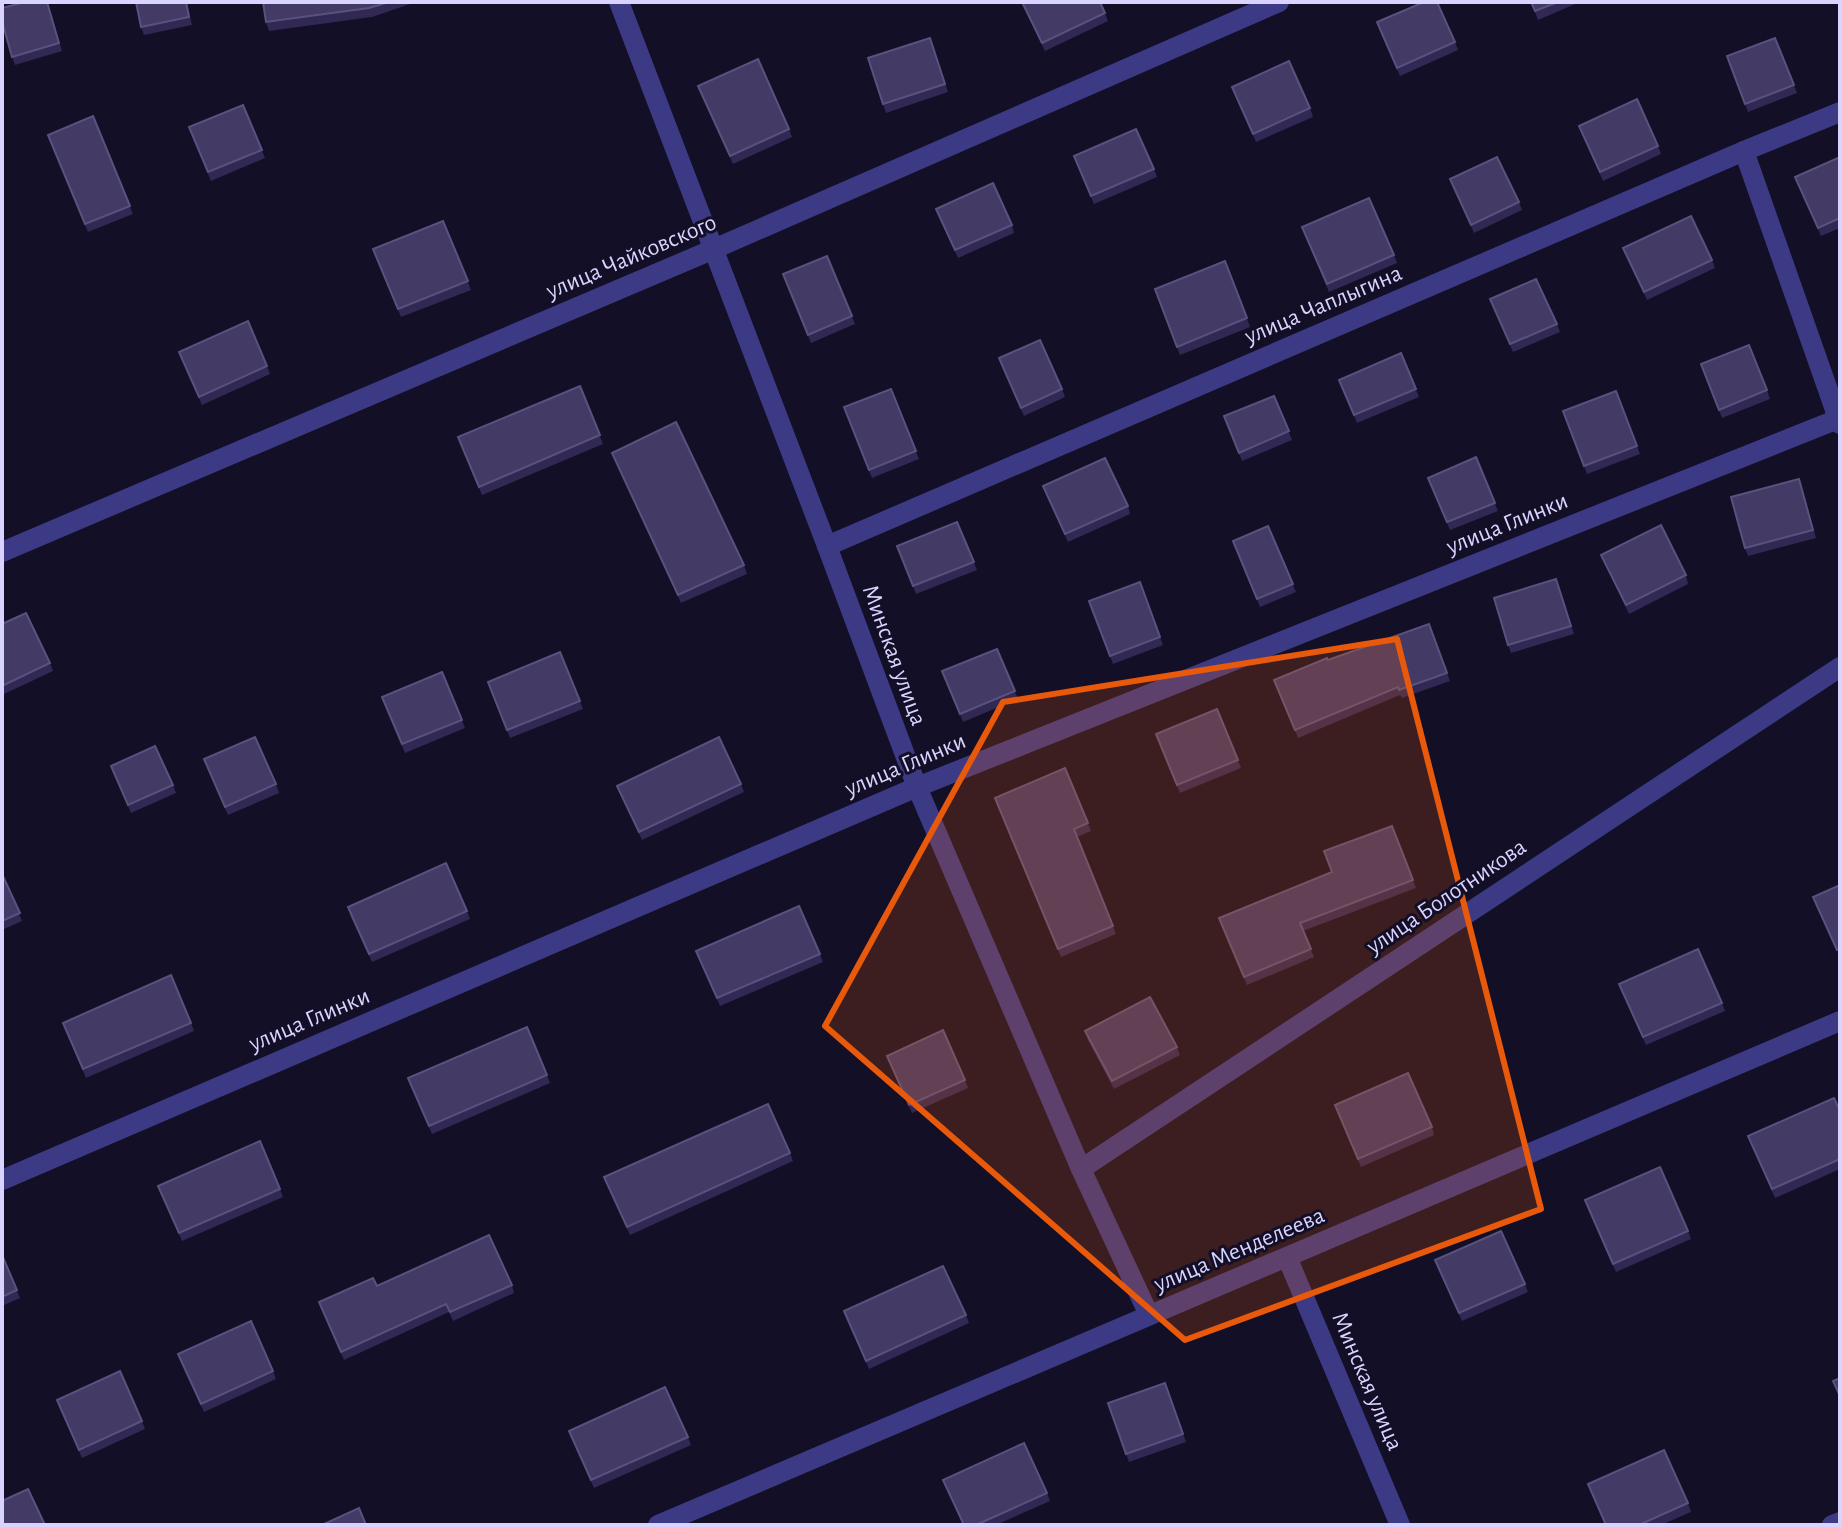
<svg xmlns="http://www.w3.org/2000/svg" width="1842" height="1527" font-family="'Alegreya Sans',sans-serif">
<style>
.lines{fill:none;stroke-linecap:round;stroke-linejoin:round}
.minor{stroke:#3d3a85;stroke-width:20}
.tertiary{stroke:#3d3a85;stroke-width:20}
.wall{fill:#312854}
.building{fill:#433a66;stroke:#5a527e;stroke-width:2}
.marked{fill:#e8590c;fill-opacity:0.2;stroke:#e8590c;stroke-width:6;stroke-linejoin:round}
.labels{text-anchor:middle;stroke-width:6;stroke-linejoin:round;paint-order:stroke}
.street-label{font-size:24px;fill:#d9d4ff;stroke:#130f26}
</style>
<rect width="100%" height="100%" fill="#130f26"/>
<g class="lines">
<g class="minor">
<polyline points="619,2 827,546 917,787 1081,1169 1149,1315"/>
<polyline points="1744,151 1840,424"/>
<polyline points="827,546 1744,151 1840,112"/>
<polyline points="2,552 714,249 1279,2"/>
<polyline points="1081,1169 1840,667"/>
<polyline points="2,1180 917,787 1838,419"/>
<polyline points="1287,1257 1400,1525"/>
<polyline points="1832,1525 1840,1522"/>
</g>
<polyline class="tertiary" points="658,1525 1840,1021"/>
</g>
<g class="wall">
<polygon points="47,2 62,51 15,65 12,57"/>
<polygon points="187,2 192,25 144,35 141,27"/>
<polygon points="263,2 416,2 372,17 269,31 266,22"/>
<polygon points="1022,2 1105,13 1108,21 1045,51"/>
<polygon points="1531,2 1580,2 1538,20"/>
<polygon points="1380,31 1455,42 1458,50 1400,76"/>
<polygon points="930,38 948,92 886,113 868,58"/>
<polygon points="1775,38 1797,93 1748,112 1727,56"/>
<polygon points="698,86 789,129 792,137 733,164"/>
<polygon points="1232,87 1310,108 1313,117 1256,142"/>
<polygon points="243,105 265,158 211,181 189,127"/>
<polygon points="93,116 133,214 88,232 48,135"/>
<polygon points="1579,126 1658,146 1661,154 1603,181"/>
<polygon points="1840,157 1840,228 1821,236 1795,177"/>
<polygon points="1077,164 1154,169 1157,177 1094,204"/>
<polygon points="1450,179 1519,202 1522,210 1474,233"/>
<polygon points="936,209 1012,225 1014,233 958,258"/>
<polygon points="443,221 471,290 401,317 373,249"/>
<polygon points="1305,235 1394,255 1397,263 1329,292"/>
<polygon points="1623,248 1712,260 1715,268 1647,300"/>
<polygon points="827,256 855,324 811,343 783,274"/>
<polygon points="1225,261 1250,327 1180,355 1155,289"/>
<polygon points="1490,299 1557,324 1560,332 1513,352"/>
<polygon points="179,352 267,366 270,374 202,405"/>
<polygon points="1401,353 1419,397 1357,423 1339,380"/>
<polygon points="999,358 1062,389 1065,397 1024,416"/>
<polygon points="1701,364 1767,390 1770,399 1722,418"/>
<polygon points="580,386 603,444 482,495 458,437"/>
<polygon points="891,389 919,459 872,478 844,407"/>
<polygon points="1616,391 1640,454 1587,474 1563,411"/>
<polygon points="1274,396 1292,440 1242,461 1224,416"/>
<polygon points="612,453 744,565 747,574 681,603"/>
<polygon points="1476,457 1498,511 1450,530 1431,486"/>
<polygon points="1043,486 1128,506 1130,514 1068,542"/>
<polygon points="1802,487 1816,538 1748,556 1745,548"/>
<polygon points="957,522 977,570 916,594 897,546"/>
<polygon points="1268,526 1296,592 1260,607 1233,541"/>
<polygon points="1601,555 1686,575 1688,584 1629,614"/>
<polygon points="1556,579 1574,634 1511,653 1508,645"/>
<polygon points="1140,582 1163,645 1113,664 1089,601"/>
<polygon points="2,624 50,663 53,671 2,695"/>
<polygon points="997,649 1018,699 963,722 942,671"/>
<polygon points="560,652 583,709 510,738 488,682"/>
<polygon points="442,672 465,728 405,753 382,697"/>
<polygon points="1447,673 1450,681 1402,698 1400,695 1298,738 1274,680"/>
<polygon points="1217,709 1241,768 1180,793 1156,734"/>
<polygon points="207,768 276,784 279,793 228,815"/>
<polygon points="1065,768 1091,831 1077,837 1116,934 1061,957 995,798"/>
<polygon points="114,774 173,785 176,793 131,813"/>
<polygon points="741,784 744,792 642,840 617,786"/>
<polygon points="1392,826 1416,888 1303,931 1314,957 1247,985 1219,918 1332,872"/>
<polygon points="2,874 22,921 2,930"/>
<polygon points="467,911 470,919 372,962 350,915"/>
<polygon points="820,954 823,962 720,1006 699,959"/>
<polygon points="1622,992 1722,1003 1725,1011 1646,1045"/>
<polygon points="191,1023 194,1031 86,1078 66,1031"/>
<polygon points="1085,1031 1177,1047 1180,1055 1114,1089 1088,1040"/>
<polygon points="887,1056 965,1080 968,1088 912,1113"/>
<polygon points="547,1075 550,1083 432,1134 411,1087"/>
<polygon points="1840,1111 1840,1169 1775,1198 1751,1144"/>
<polygon points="1338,1113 1432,1127 1434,1135 1361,1167"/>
<polygon points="790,1153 793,1161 630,1235 604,1177"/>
<polygon points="158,1186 280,1189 283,1197 182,1241"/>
<polygon points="1588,1209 1688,1231 1691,1239 1616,1272"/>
<polygon points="2,1255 20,1298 2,1306"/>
<polygon points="1438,1268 1525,1284 1528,1292 1462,1321"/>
<polygon points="512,1285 514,1293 453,1321 449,1312 344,1360 319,1302"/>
<polygon points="844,1311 966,1315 969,1323 869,1369"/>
<polygon points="178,1354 273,1371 276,1379 204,1412"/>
<polygon points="1165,1383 1186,1442 1129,1462 1108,1403"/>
<polygon points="57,1400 142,1421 145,1429 82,1458"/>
<polygon points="569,1431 688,1437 691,1445 594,1488"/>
<polygon points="943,1480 1047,1493 1050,1501 996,1525 963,1525"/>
<polygon points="1688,1503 1691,1512 1661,1525 1605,1525"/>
</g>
<g class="building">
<polygon points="25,2 47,2 59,43 12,57 2,21 2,8"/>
<polygon points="136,2 186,2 189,17 141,27"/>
<polygon points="263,2 389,2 369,8 266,22"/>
<polygon points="1022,2 1100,2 1105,13 1042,43"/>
<polygon points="1424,2 1437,2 1455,42 1397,68 1377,22"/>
<polygon points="1531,2 1558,2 1535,11"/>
<polygon points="930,38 945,84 883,104 868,58"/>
<polygon points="1775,38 1794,85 1745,104 1727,56"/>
<polygon points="758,59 789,129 730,156 698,86"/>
<polygon points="1289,61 1310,108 1253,134 1232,87"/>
<polygon points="1637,99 1658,146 1600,172 1579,126"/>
<polygon points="243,105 262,150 208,172 189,127"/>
<polygon points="93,116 130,206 85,224 48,135"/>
<polygon points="1136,129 1154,169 1091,196 1074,156"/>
<polygon points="1497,157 1519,202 1471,225 1450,179"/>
<polygon points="1840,157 1840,218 1818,228 1795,177"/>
<polygon points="993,183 1012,225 955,250 936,209"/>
<polygon points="1369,198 1394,255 1327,284 1302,227"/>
<polygon points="1691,216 1712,260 1644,292 1623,248"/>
<polygon points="443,221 468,281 398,309 373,249"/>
<polygon points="827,256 852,316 808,335 783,274"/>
<polygon points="1225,261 1247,318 1177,347 1155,289"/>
<polygon points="1536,279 1557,324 1510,344 1490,299"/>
<polygon points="248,321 267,366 199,397 179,352"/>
<polygon points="1040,340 1062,389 1021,408 999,358"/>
<polygon points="1749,345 1767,390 1719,410 1701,364"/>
<polygon points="1401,353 1416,389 1354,415 1339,380"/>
<polygon points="580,386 600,435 479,487 458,437"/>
<polygon points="891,389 916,451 869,470 844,407"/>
<polygon points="1616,391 1637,446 1584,466 1563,411"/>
<polygon points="1274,396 1289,431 1239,453 1224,416"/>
<polygon points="676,422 744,565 678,595 612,453"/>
<polygon points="1476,457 1495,503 1447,522 1428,478"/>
<polygon points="1105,458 1128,506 1065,534 1043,486"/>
<polygon points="1799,479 1813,530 1745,548 1731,497"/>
<polygon points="957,522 974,562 913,586 897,546"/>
<polygon points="1661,525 1686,575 1626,605 1601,555"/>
<polygon points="1268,526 1293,584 1257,599 1233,541"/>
<polygon points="1556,579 1571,626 1508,645 1494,598"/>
<polygon points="1140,582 1160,637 1110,656 1089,601"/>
<polygon points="26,613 50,663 2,686 2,624"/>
<polygon points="1429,624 1447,673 1399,690 1398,687 1295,730 1274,680 1327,658 1328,660"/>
<polygon points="997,649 1015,691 960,714 942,671"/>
<polygon points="560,652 580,701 507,730 488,682"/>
<polygon points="442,672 462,720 402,744 382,697"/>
<polygon points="1217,709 1238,760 1177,785 1156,734"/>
<polygon points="255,737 276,784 225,807 204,759"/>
<polygon points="719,737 741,784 639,832 617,786"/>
<polygon points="155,746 173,785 128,805 111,766"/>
<polygon points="1065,768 1088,823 1074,829 1113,926 1058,949 995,798"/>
<polygon points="1392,826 1413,880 1300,923 1311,949 1244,977 1219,918 1332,872 1324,851"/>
<polygon points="446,863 467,911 369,954 348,907"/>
<polygon points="2,874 20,913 2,921"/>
<polygon points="1840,885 1840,949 1837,950 1813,897"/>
<polygon points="799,906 820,954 717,998 696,951"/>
<polygon points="1698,949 1722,1003 1643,1037 1619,984"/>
<polygon points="171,975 191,1023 83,1069 63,1023"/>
<polygon points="1150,997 1177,1047 1112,1081 1085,1031"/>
<polygon points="527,1027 547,1075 429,1126 408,1078"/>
<polygon points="943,1030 965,1080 909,1105 887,1056"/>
<polygon points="1408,1073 1432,1127 1358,1159 1335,1105"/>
<polygon points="1834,1098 1840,1111 1840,1159 1772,1189 1748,1136"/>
<polygon points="768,1104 790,1153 627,1227 604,1177"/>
<polygon points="260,1141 280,1189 179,1233 158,1186"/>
<polygon points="1660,1167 1688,1231 1613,1264 1585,1200"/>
<polygon points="1501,1231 1525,1284 1459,1313 1435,1260"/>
<polygon points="489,1235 512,1285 450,1312 446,1304 341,1352 319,1302 373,1278 377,1286"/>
<polygon points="2,1255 17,1290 2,1297"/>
<polygon points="943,1266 966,1315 866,1361 844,1311"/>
<polygon points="251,1321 273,1371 201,1404 178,1354"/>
<polygon points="120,1371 142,1421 79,1450 57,1400"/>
<polygon points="1840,1378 1840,1396 1833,1381"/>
<polygon points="1165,1383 1183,1434 1126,1454 1108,1403"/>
<polygon points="665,1387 688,1437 591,1480 569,1431"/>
<polygon points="1024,1443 1047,1493 976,1525 964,1525 943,1480"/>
<polygon points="1664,1450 1688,1503 1639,1525 1606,1525 1588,1484"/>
<polygon points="28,1489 45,1525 2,1525 2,1501"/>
<polygon points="359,1508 366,1525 322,1525"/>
</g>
<path class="marked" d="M1397,639L1541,1209L1185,1340L825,1026L1003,702Z"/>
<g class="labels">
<g class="street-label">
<text transform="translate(631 256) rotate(-23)" y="8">улица Чайковского</text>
<text transform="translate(1323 304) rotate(-23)" y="8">улица Чаплыгина</text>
<text transform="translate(1507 523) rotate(-22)" y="8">улица Глинки</text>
<text transform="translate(895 655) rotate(70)" y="8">Минская улица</text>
<text transform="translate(905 764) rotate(-23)" y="8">улица Глинки</text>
<text transform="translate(1446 896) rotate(-34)" y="8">улица Болотникова</text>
<text transform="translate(309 1019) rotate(-23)" y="8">улица Глинки</text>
<text transform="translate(1239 1249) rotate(-23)" y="8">улица Менделеева</text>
<text transform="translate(1368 1381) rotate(67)" y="8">Минская улица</text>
</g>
</g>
<rect width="1842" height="1527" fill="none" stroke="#d9d4ff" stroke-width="8"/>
</svg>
